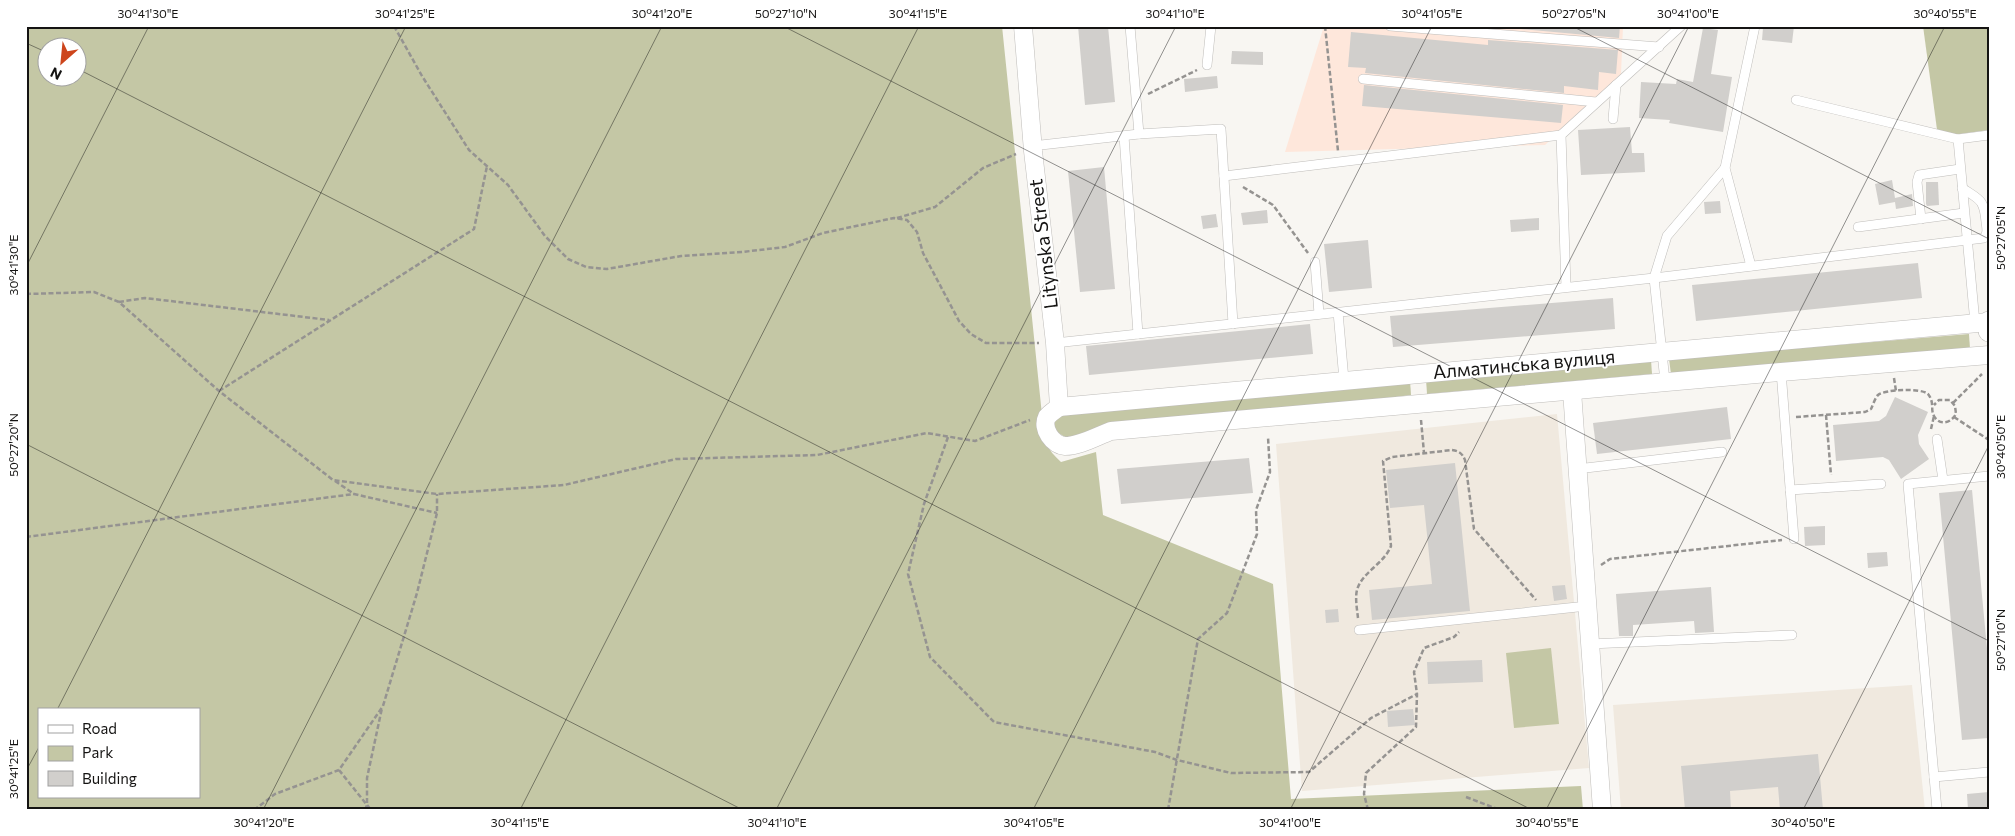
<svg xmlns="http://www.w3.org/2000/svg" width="2015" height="836" font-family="Commissioner,sans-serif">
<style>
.built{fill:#f0e9df}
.industrial{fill:#fee7db}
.green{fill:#c4c7a5;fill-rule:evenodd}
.building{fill:#d1cfcc}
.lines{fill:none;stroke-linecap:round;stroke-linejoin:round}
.service-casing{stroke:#bfbdba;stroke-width:10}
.minor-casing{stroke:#bfbdba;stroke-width:19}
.tertiary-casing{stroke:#bfbdba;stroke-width:22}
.path{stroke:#959391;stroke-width:2.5;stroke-dasharray:5 2.5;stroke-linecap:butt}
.service{stroke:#fff;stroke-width:9}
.minor{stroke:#fff;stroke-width:18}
.tertiary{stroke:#fff;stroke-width:21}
.ticks{fill:none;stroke:#151413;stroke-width:1;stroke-opacity:0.45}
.labels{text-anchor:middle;stroke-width:4;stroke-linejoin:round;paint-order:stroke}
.street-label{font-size:19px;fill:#151413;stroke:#fff}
.neatline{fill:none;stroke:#151413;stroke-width:2}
.ticks-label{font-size:12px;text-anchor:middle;fill:#151413}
</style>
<rect width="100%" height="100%" fill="#f8f6f2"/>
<g class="built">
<polygon points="1557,414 1589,768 1302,791 1276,444"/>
<polygon points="1912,685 1925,810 1621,810 1613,705"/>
</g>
<polygon class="industrial" points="1324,26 1623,26 1621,74 1545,145 1285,152"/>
<g class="green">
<path d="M26,26H1002L1042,415C1040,437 1046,448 1061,462L1096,452L1103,515L1273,584L1291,799L1581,786L1583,810H26ZM48,48H78V78H48ZM39,710H199V797H39Z"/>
<polygon points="1923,26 1989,26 1989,130 1938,137"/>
<polygon points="1969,334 1970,349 1671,374 1669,359"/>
<polygon points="1651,360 1652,374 1427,394 1426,379"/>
<polygon points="1410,380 1411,395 1077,438 1065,437 1055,431 1053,421 1059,415"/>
<polygon points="1551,648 1559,724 1514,728 1506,653"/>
</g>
<g class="building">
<polygon points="1078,26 1108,26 1115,102 1085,105"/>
<polygon points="1488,26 1620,26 1619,38"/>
<polygon points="1767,26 1794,26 1792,43 1762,40 1763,28 1767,28"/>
<polygon points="1703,28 1718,30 1711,74 1732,77 1723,132 1669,123 1670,120 1639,118 1641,82 1676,84 1677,79 1693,82"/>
<polygon points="1351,32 1488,45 1488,40 1618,50 1616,74 1599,72 1598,90 1564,86 1564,93 1365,73 1366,68 1348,67"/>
<polygon points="1232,51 1263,52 1263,65 1231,64"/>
<polygon points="1217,76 1218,88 1185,92 1184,79"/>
<polygon points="1364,85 1563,105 1561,123 1362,106"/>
<polygon points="1630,127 1632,153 1644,153 1645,172 1581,175 1578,130"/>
<polygon points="1104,167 1115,289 1080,292 1068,171"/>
<polygon points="1892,180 1895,198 1912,194 1913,206 1896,209 1895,202 1879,205 1875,184"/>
<polygon points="1926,182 1938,182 1939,205 1927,206 1926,204"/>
<polygon points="1720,201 1721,213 1705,214 1704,202"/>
<polygon points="1267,210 1268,223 1243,225 1241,213"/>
<polygon points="1216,214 1218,227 1203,229 1201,216"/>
<polygon points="1539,218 1539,230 1511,232 1510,220"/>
<polygon points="1368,240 1372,288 1329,292 1324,244"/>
<polygon points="1918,263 1922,298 1696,321 1692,285"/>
<polygon points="1613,298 1615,329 1393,347 1390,316"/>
<polygon points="1310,324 1313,354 1089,375 1086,346"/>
<polygon points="1895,397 1928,412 1918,435 1919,444 1929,459 1901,479 1889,460 1883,457 1836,461 1833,425 1879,421 1886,416"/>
<polygon points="1727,407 1731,439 1597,454 1593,423"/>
<polygon points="1249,458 1253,493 1121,504 1117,469"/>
<polygon points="1455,463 1470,611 1372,620 1369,590 1432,584 1424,505 1390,508 1386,470"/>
<polygon points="1972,490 1989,669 1989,738 1962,740 1939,493"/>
<polygon points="1825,526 1825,545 1805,546 1804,527"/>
<polygon points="1887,552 1888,566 1868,568 1867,553"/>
<polygon points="1565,585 1567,599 1554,601 1552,586"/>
<polygon points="1711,587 1714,632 1695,633 1694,621 1633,625 1633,636 1619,636 1616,594"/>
<polygon points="1338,609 1339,622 1326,623 1325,610"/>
<polygon points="1482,660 1483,682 1428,684 1427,662"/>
<polygon points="1413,709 1415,725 1388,727 1387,711"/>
<polygon points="1818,754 1823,810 1780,810 1778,787 1730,791 1731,810 1685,810 1681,766"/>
<polygon points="1989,792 1989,810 1968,810 1967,794"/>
</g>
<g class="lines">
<defs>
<g id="service">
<polyline points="1130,26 1139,134 1221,129 1233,324"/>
<polyline points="1390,26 1659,47"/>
<polyline points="1207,65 1211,26"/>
<polyline points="1363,79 1596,102"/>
<polyline points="1796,100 1958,139"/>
<polyline points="1613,119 1616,85"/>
<polyline points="1124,136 1138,334"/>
<polyline points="1032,146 1139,134"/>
<polyline points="1224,176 1561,135"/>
<polyline points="1921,219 1917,182 1919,175 1960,169"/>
<polyline points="1858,227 1964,213"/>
<polyline points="1315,262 1319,314"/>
<polyline points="1751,266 1725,168 1755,26"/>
<polyline points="1566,287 1561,135 1681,26"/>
<polyline points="1338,312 1344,380"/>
<polyline points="1975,323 1958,139 1989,135"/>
<path d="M1055,343L1654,278L1984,238C1988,233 1987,229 1986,222C1984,199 1980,200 1962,188"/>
<polyline points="1781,371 1794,539"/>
<polyline points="1665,381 1654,278 1667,236 1725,168"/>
<polyline points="1937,439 1943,480"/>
<polyline points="1577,469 1722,452"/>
<polyline points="1790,490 1881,484"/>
<polyline points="1359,630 1587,606"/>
<polyline points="1590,644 1792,635"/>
<polyline points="1934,777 1989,772"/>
<polyline points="1937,810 1908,484 1989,476"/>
</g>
<g id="minor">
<polyline points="1023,26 1033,151 1055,343 1059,407"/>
<polyline points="1572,391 1602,810"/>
<path d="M1059,407C1055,410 1050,413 1047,417C1041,429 1053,445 1065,446C1080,446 1097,436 1111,431C1403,405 1696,378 1989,355"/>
<polyline points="1059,407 1989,322"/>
</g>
<polyline id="tertiary" points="1989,322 1989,331"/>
</defs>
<use href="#service" class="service-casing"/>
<use href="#minor" class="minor-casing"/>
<use href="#tertiary" class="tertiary-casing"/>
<g class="path">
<polyline points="394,26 422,76 469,150 508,185 545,236 568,259 586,267 607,269 681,256 742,252 785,247 823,233 894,218 907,220 917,232 923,253 959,321 971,334 986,343 1039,343"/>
<polyline points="1325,26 1338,151"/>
<polyline points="1148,94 1197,70"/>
<polyline points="1243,187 1273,205 1308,253"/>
<polyline points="897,218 935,207 983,168 1016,154"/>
<polyline points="26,294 94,292 119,302 219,391 333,480 437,494 564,485 676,459 817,455 927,433 975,441 1030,420"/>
<polyline points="119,302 145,298 329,320"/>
<polyline points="1894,378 1896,391"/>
<polyline points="219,391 474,229 487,166"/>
<polyline points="1953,403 1982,374"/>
<polyline points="1826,415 1831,475"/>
<path d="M1796,417L1865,412L1871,409C1873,405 1875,398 1878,395C1885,389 1922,388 1928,394C1935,403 1930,409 1934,416C1940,427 1952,422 1956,414L1955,406L1950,400H1939L1934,405"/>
<polyline points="1954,417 1989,440"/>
<polyline points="1421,420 1424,453"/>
<polyline points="1931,429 1934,416"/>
<polyline points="948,437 924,504 908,574 930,657 994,722 1155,752 1177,760 1231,773 1309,772 1371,718 1417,694"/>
<polyline points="335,481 354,494 437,513"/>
<polyline points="26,537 354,494"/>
<polyline points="1601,565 1610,559 1782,540"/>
<path d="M1358,618C1357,609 1355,598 1357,590C1362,572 1384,564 1391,546L1383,461L1392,457L1452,450C1459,451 1462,453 1465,460L1474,529L1536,600"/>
<polyline points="339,770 371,810"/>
<polyline points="1466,797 1500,810"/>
<polyline points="254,810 275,794 339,770 383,706 417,593 437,513 437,494"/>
<polyline points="365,810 367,805 367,778 382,708"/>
<polyline points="1168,810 1198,639 1227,613 1257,534 1256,510 1270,472 1268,437"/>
<polyline points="1368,810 1364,794 1366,773 1416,727 1417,694 1414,672 1424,648 1454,637 1459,632"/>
</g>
<use href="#service" class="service"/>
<use href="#minor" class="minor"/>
<use href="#tertiary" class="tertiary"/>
</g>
<path class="ticks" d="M783,26L1989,641M1572,26L1989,239M26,43L48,53M78,69L1532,810M26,267L149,26M26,444L743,810M57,710L406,26M26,771L39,747M263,810L662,26M520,810L919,26M776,810L1176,26M1033,810L1432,26M1290,810L1689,26M1546,810L1945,26M1803,810L1989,445"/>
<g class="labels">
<g class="street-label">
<text transform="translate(1043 244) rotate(-97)" y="7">Litynska Street</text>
<text transform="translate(1524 364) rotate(-5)" y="7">Алматинська вулиця</text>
</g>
</g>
<rect width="2015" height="836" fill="none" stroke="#ffffff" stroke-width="55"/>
<rect x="38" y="708" width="162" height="90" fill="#ffffff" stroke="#a1a1a1"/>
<rect x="48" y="725" width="25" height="8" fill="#ffffff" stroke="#a1a1a1"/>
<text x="82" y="734" font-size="15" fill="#151413">Road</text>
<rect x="48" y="746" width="25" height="15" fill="#c4c7a5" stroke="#a1a1a1"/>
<text x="82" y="758" font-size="15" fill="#151413">Park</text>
<rect x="48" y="771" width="25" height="15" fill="#d1cfcc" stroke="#a1a1a1"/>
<text x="82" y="784" font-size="15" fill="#151413">Building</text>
<g transform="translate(62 62) rotate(207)"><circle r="24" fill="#ffffff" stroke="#a1a1a1"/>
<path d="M0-4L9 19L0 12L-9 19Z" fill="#cd451c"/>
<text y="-8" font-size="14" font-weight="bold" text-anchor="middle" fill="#151413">N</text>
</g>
<rect x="28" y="28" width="1960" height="780" class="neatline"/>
<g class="ticks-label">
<text x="148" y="18">30°41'30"E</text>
<text x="405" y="18">30°41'25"E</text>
<text x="662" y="18">30°41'20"E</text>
<text x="786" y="18">50°27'10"N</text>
<text x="918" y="18">30°41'15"E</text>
<text x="1175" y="18">30°41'10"E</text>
<text x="1432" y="18">30°41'05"E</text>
<text x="1574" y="18">50°27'05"N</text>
<text x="1688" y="18">30°41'00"E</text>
<text x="1945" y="18">30°40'55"E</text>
<text transform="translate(2001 238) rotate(-90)" y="4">50°27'05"N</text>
<text transform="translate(14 265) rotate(-90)" y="4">30°41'30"E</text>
<text transform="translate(14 445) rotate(-90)" y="4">50°27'20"N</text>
<text transform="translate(2001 447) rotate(-90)" y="4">30°40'50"E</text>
<text transform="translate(2001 640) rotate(-90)" y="4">50°27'10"N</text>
<text transform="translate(14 769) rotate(-90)" y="4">30°41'25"E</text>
<text x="264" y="827">30°41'20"E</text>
<text x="520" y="827">30°41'15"E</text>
<text x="777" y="827">30°41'10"E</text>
<text x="1034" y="827">30°41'05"E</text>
<text x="1290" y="827">30°41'00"E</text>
<text x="1547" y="827">30°40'55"E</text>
<text x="1803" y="827">30°40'50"E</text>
</g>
</svg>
